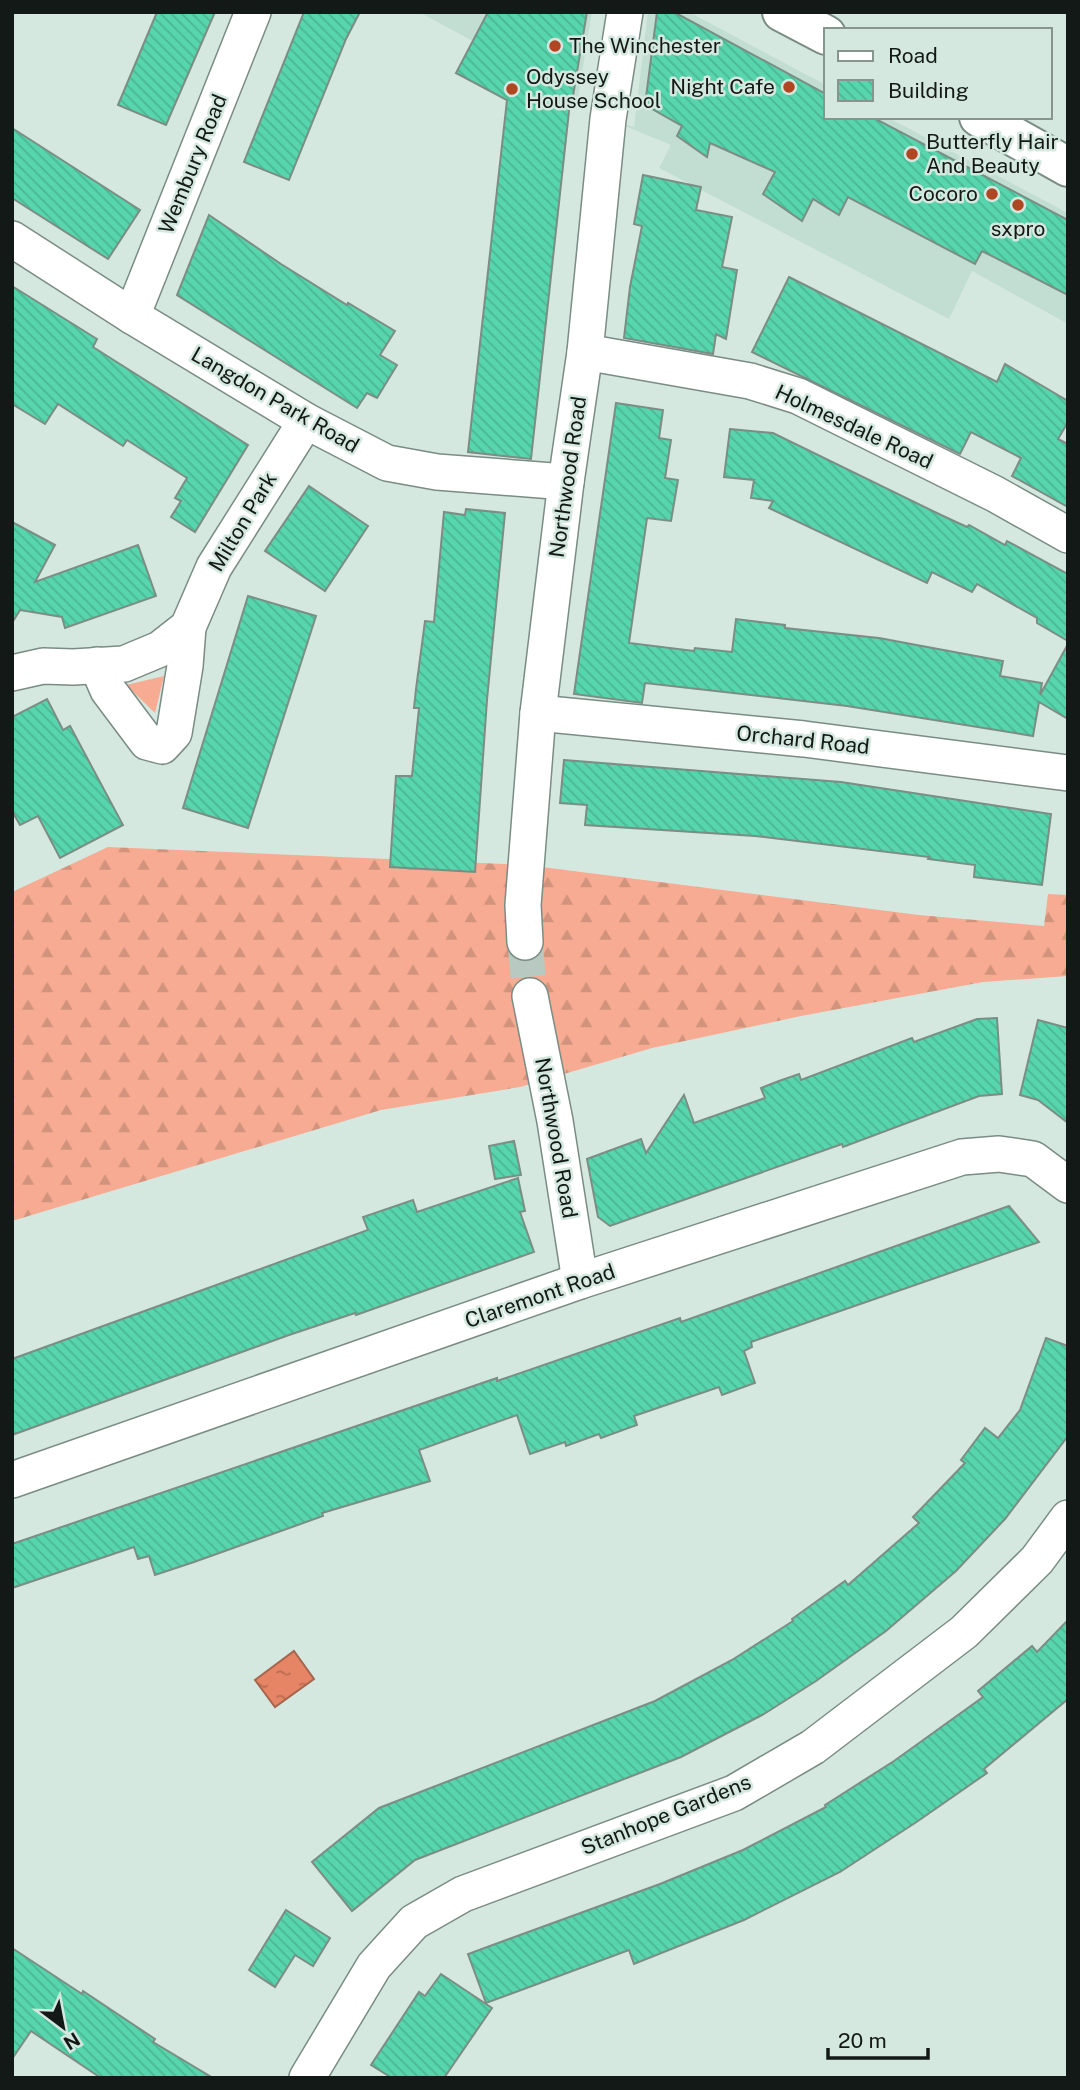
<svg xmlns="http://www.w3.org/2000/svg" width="1080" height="2090" font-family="'Public Sans',sans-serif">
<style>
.built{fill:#c2ded2}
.grass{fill:#f6ab92}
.forest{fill:url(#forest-firs)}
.water{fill:url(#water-ripples);stroke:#a6654d;stroke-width:2}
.building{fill:url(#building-back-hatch);stroke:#7b8d85;stroke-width:2}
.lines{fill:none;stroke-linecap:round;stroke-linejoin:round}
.street-tunnel{stroke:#b8c9c2;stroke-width:35;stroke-dasharray:35 18;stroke-linecap:butt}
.street-casing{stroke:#7a8c84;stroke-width:38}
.highway-casing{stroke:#7a8c84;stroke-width:42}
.street{stroke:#fff;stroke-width:35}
.highway{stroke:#fff;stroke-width:38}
.poi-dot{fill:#ae4722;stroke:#d5e8e0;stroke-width:2.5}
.labels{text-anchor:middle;stroke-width:5;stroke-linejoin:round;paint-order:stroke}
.poi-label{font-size:21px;fill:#121916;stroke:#d5e8e0;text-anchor:start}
.street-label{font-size:21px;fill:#121916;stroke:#d5e8e0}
</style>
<defs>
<pattern id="forest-firs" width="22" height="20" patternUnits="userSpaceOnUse" patternTransform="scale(1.75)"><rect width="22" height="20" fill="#f6ab92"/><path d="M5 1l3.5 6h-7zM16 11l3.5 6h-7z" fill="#d2937d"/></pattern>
<pattern id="water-ripples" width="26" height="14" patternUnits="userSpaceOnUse" patternTransform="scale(1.75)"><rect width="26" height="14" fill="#e68565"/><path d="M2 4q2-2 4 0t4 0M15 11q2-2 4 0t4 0" fill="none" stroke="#b96c52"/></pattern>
<pattern id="building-back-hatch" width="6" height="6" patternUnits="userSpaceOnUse" patternTransform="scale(1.75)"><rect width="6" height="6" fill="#57d5ac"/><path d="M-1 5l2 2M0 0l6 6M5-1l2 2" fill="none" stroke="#4bb693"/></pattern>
</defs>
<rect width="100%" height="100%" fill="#d5e8e0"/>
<g class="built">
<polygon points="419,12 592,12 578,98"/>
<polygon points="648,12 689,12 826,85 826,117 887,117 1068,213 1068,324 972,271 949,319 659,168 671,145 608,119 634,127"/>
</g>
<polygon class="grass" points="164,676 155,713 126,685"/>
<polygon class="forest" points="108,847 526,865 919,915 1044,926 1048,894 1068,895 1068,976 983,982 801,1016 652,1048 520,1087 381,1110 12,1221 12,892"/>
<polygon class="water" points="294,1651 314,1679 275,1707 255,1680"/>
<g class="building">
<polygon points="157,12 215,12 166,125 118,105"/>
<polygon points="304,12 360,12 346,39 289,180 244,162"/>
<polygon points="488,12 587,12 573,96 570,102 531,459 468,452 507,100 456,73"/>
<polygon points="657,12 674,12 826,94 826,117 872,117 1068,220 1068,295 982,251 975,264 848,197 839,215 813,199 802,221 763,194 775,172 710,143 707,157 677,136 682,126 645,105"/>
<polygon points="12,128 140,210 108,259 12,198"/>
<polygon points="643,175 701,187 696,210 732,217 722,267 737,270 726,339 716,334 713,354 624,338 630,287 642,226 634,224"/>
<polygon points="209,215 281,264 347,305 348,303 395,331 380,355 397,365 377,398 367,393 357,408 177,295"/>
<polygon points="789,277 997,382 1005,364 1068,401 1068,422 1058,439 1068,444 1068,507 1012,476 1021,458 971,432 960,454 752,352"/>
<polygon points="12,286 97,339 93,347 248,445 195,532 171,517 181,501 175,498 187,478 127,440 123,446 58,404 45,424 12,404"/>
<polygon points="616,403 663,410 659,438 671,440 665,478 678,480 671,521 647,518 629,643 694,651 695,648 732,652 736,619 760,622 785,625 785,628 879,638 1003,661 1000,676 1042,683 1040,695 1068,644 1068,719 1039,702 1033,736 847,706 645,683 642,703 574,694"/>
<polygon points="730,429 773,433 941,515 967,527 969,525 1005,545 1007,541 1068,574 1068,641 1037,623 1037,618 977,584 972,592 932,572 927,583 769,508 773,501 751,498 754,480 724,477"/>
<polygon points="309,486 368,526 325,591 265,551"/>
<polygon points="466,509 505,513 487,700 475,872 390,867 396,776 412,776 419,708 414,708 416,689 425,621 434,622 444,512 465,515"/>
<polygon points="12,522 55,545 35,582 138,545 156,596 65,628 62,617 20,610 12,623"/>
<polygon points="248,596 316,616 248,828 183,808"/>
<polygon points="47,699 63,730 70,726 123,825 60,858 38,816 20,825 12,811 12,717"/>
<polygon points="564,760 841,782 1051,814 1042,885 974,877 975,865 928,859 929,857 755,836 585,825 587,805 560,803"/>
<polygon points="997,1018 1002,1094 979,1096 843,1147 842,1144 610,1226 598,1217 587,1159 641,1139 646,1153 684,1095 694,1123 765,1098 761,1088 779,1081 799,1074 801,1080 912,1038 914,1042 977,1019"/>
<polygon points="1038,1020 1068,1028 1068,1123 1038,1100 1020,1095"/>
<polygon points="514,1141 521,1175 495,1179 489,1146"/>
<polygon points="518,1178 525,1211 520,1212 534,1252 356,1315 355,1313 289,1335 12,1435 12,1359 368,1230 363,1217 413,1200 417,1212"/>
<polygon points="1009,1206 1039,1242 751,1342 752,1347 744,1351 755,1383 722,1395 719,1387 634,1416 637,1425 601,1438 599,1434 566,1446 565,1442 530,1454 517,1415 419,1450 430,1481 322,1513 323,1516 194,1562 155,1575 149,1556 138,1559 134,1547 12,1588 12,1544 497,1378 497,1381 680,1318 681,1322"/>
<polygon points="1046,1338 1068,1346 1068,1436 1005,1519 956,1571 886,1631 816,1681 764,1714 681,1757 415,1860 352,1911 312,1862 379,1808 655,1701 732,1660 793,1621 792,1619 845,1581 848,1585 919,1523 913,1517 965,1463 961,1460 985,1428 998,1438 1020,1410"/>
<polygon points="1068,1620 1068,1699 984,1769 987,1773 918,1821 840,1872 744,1920 634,1964 629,1950 486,2003 468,1954 660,1884 743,1850 826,1807 825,1805 894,1761 983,1697 978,1691 1032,1646 1037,1652"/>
<polygon points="286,1910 330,1938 313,1966 295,1955 275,1987 249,1970"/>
<polygon points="12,1948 82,1994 83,1991 155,2039 153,2042 213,2078 101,2078 31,2031 12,2059"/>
<polygon points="441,1974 492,2008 444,2078 392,2078 371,2065 419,1992 425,1996"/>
</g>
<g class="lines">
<polyline class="street-tunnel" points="525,942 530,996"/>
<defs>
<g id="street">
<polyline points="12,239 132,316 306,421 387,463 437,472 566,482"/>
<polyline points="132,316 253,12"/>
<polyline points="585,352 750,381 798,396 995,494 1068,535"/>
<polyline points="97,665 108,690 147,742 162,746 174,733 185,666 188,627"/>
<polyline points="12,673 43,666 73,667 124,664 160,649 188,627 214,567 306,421"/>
<polyline points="538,713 804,739 1068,773"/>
<polyline points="525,942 523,905 538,713 566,482 585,352 608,119 625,12"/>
<polyline points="530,996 555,1121 580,1281"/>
<polyline points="12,1480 580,1281 962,1157 999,1154 1033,1159 1068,1185"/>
<polyline points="307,2078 374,1966 414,1922 463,1894 734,1793 813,1747 964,1632 1037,1560 1068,1518"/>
</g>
<g id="highway">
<polyline points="782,12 826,35"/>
<polyline points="979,117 1068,167"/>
</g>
</defs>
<use href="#street" class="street-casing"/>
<use href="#highway" class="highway-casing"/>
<use href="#street" class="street"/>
<use href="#highway" class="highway"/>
</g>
<g class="poi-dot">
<circle cx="555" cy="46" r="7"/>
<circle cx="789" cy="87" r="7"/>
<circle cx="512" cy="89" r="7"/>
<circle cx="912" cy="154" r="7"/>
<circle cx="992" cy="194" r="7"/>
<circle cx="1018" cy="205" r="7"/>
</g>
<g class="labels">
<g class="poi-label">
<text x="569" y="53">The Winchester</text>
<text x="526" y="84">Odyssey<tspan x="526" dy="24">House School</tspan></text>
<text x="775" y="94" text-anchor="end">Night Cafe</text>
<text x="926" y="149">Butterfly Hair<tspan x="926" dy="24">And Beauty</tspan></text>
<text x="978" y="201" text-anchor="end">Cocoro</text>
<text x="1018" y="236" text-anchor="middle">sxpro</text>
</g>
<g class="street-label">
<text transform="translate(193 164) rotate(-68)" y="7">Wembury Road</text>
<text transform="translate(275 400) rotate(30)" y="7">Langdon Park Road</text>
<text transform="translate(854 427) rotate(25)" y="7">Holmesdale Road</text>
<text transform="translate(568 477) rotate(-82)" y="7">Northwood Road</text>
<text transform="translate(243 522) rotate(-59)" y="7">Milton Park</text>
<text transform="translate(803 740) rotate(6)" y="7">Orchard Road</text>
<text transform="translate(556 1138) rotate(80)" y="7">Northwood Road</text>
<text transform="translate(540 1296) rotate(-19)" y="7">Claremont Road</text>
<text transform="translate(666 1815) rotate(-22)" y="7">Stanhope Gardens</text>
</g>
</g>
<rect width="1080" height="2090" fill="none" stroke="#121916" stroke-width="28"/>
<rect x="824" y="28" width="228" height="91" fill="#d5e8e0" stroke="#87958f" stroke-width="2"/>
<rect x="838" y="51" width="35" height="10" fill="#ffffff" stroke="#87958f" stroke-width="2"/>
<text x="888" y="63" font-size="21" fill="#121916">Road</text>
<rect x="838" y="80" width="35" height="21" fill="url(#building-back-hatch)" stroke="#87958f" stroke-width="2"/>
<text x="888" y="98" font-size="21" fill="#121916">Building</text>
<g transform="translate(63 2027) rotate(148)" stroke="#d5e8e0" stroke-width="5" paint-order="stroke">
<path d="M0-5L12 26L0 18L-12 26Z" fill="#121916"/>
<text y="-10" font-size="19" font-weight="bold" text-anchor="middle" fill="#121916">N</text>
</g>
<path d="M828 2048v10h100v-10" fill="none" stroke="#121916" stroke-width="3.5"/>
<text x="838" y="2048" font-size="21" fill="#121916" stroke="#d5e8e0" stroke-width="5" paint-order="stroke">20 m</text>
</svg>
